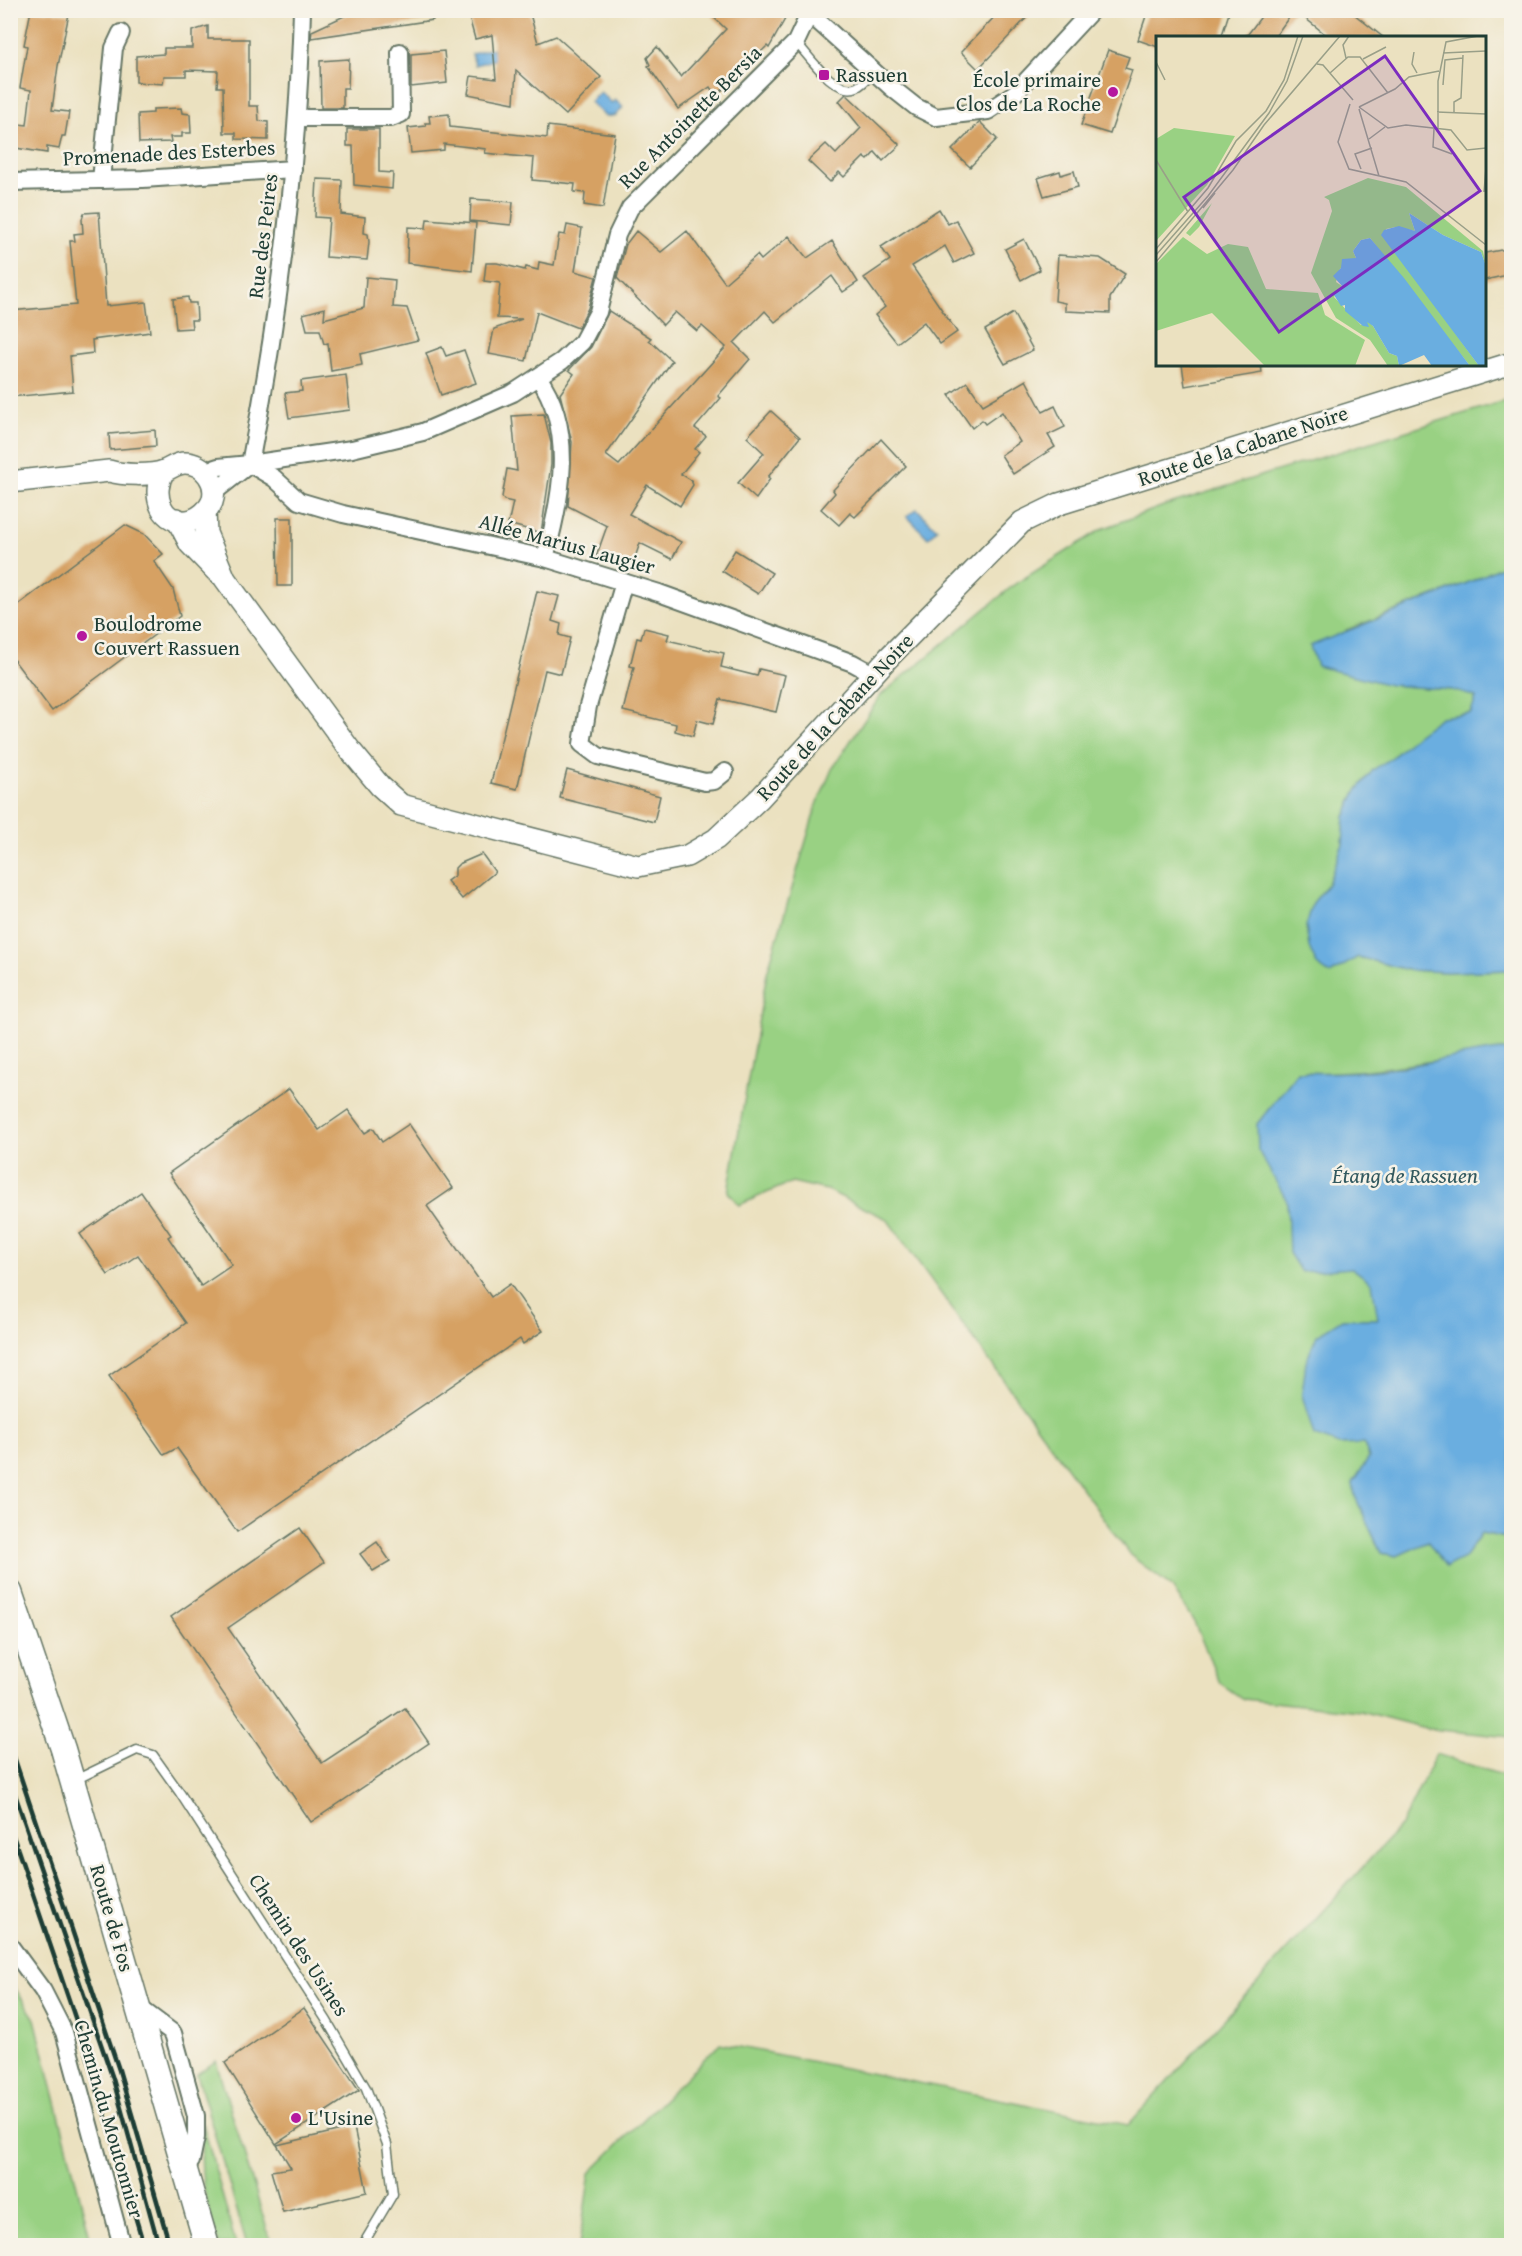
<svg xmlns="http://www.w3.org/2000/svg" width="1522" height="2256" font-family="'Gentium Book Plus',serif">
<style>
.green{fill:#99d183;stroke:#5c875c;stroke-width:1.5}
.water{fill:#6aaee0;stroke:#44768a;stroke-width:1.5}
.building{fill:#d6a163}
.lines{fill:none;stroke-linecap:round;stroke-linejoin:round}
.service-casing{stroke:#667665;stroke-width:11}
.minor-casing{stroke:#667665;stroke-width:20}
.tertiary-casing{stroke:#667665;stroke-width:24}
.secondary-casing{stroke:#667665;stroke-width:27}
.service{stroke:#fff;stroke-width:8}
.minor{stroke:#fff;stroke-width:16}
.tertiary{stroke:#fff;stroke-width:21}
.secondary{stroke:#fff;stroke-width:24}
.rail{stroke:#1f3d34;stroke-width:4.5}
.poi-dot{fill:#b5179e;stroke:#f7f3e8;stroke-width:2}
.labels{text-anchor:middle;stroke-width:5;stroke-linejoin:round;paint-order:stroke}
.poi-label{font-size:21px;fill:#1f3d34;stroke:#f7f3e8;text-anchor:start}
.street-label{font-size:21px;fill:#1f3d34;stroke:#f7f3e8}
.water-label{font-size:22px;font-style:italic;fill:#32595f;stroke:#f7f3e8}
.inset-road{fill:none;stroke:#999f88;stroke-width:1.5}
.view{fill:#7b2cbf;fill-opacity:0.15;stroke:#7b2cbf;stroke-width:3}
.inset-edge{fill:none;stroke:#1f3d34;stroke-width:3}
</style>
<rect width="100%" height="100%" fill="#f7f3e8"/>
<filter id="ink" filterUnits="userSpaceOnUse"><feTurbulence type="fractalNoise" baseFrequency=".0167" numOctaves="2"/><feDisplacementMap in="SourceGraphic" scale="12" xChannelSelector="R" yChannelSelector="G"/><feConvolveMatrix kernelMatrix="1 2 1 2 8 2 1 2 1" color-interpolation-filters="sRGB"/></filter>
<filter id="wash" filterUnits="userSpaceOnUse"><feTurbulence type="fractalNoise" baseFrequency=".008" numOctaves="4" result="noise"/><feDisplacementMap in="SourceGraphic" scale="24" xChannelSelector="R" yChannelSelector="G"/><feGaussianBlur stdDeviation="1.35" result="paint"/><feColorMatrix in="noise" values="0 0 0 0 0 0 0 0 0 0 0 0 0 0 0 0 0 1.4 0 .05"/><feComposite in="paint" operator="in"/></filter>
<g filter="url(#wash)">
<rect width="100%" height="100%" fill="#ebe1c0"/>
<g class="green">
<path d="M1511,399V562L1472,581L1346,630L1390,685L1452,690L1476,696L1471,713L1441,717L1415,736L1394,756L1373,770L1356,792L1345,817L1343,844L1328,884L1313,903L1358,957L1408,970L1447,972L1511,970V1052L1502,1050C1434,1060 1367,1075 1298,1072L1257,1124L1274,1176L1287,1201L1289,1225L1324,1268H1352L1372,1283L1379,1319H1342L1339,1445L1364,1443L1369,1458L1353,1483L1355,1496L1381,1553L1397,1556L1428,1541L1437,1552L1464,1558L1481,1533L1507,1538L1511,1544V1737L1429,1729L1360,1711L1243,1699L1220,1683L1194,1622L1172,1587L1130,1555L887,1219L827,1190L792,1182L739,1205L728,1192L767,973L816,807L832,769L881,695L1015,584L1102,529L1166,505Z"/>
<polygon points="1436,1754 1511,1778 1511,2245 579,2245 590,2173 720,2043 1128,2125 1401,1825"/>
<polygon points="11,1982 35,2019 92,2245 11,2245"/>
<polygon points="216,2061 269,2236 275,2245 247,2245 197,2074"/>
<path d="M203,2124L236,2245H219C204,2198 198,2174 203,2124Z"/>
</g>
<g class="water">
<polygon points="494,48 497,59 475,65 472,54"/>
<polygon points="600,92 612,103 615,100 623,107 615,116 605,116 590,102"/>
<polygon points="917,509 937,529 928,538 907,516"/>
<polygon points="1511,562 1511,970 1447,972 1408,970 1358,957 1330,974 1317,965 1309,947 1306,926 1313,903 1328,884 1343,844 1345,817 1356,792 1373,770 1394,756 1415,736 1441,717 1471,713 1476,697 1452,690 1390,685 1317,666 1310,646 1472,581"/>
<path d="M1502,1050L1512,1052L1511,1544L1507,1538L1481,1533L1464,1558L1446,1567L1428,1542L1397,1556L1381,1553L1355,1496L1353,1483L1369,1458L1364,1444L1339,1445L1314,1436L1302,1395L1306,1362L1317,1335L1342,1319H1378L1372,1283L1352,1268L1301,1272L1289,1253L1287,1201L1258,1150L1257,1124L1298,1072C1329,1074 1370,1072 1401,1067C1435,1062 1467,1053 1502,1050Z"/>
</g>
<g id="blocks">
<g class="building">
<polygon points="31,10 69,14 58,66 52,110 69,112 65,136 62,136 59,149 47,147 47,153 10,147 10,123 27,125 31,90 20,88 27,46 24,45"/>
<polygon points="357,10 432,10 433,20 311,38 312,31"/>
<polygon points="467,10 529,10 538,43 556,36 601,77 566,115 516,70 514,103 468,94 471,76 496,79 492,35 475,39"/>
<polygon points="706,10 776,10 785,19 769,48 767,46 716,96 710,87 678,109 648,66 650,65 647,58 657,47 681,77 726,29"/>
<polygon points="1001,10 1034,10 978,69 961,52"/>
<polygon points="1148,10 1230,10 1221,38 1158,38 1158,47 1138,40"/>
<polygon points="1266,10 1294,10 1274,38 1245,38"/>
<polygon points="1295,10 1349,10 1384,38 1330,38"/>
<polygon points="208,26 208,39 249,39 249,106 258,106 259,121 268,122 268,140 236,139 236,133 224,133 223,87 217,87 218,71 186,70 186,76 164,76 163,84 136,82 136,56 164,54 164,48 192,48 192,31"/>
<polygon points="1108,50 1129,57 1125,68 1132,70 1110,134 1081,125"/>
<polygon points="444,51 447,83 411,87 411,54"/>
<polygon points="349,59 348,88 343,88 343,108 321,108 320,61"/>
<polygon points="846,94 900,145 883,161 875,152 868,160 864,157 844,177 839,172 830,182 808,161 826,144 836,154 861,128 839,101"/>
<polygon points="181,108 182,113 190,114 191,133 182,133 182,137 170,137 171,142 139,143 138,114 153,113 153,109"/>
<polygon points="449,114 450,127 547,138 548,126 615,134 603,208 584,205 585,193 574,192 575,184 532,180 534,158 485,153 486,149 444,144 444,150 411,153 408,128 426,126 425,123 430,123 429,116"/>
<polygon points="980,122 997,139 970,167 952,150"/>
<polygon points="347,129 379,129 379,172 393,173 392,189 354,185 353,146 347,146"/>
<polygon points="1060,171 1061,175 1074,171 1078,187 1044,196 1038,178"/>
<polygon points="317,179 342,180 341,214 365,217 364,233 368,234 369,242 367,260 326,257 329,218 315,217"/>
<polygon points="471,199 513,202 511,225 470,221"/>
<polygon points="939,209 948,224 956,220 974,253 954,263 945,246 912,266 957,332 940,344 924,322 897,343 875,315 885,307 864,278 890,260 881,247"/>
<polygon points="99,212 106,306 146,302 150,332 92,340 93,353 70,356 73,391 10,397 10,311 76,305 70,241 75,241 74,234 83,233 82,219 84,213"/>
<polygon points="427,219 476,223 472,271 407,263 408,227 426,228"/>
<polygon points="567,225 582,228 575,271 596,277 588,308 578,328 537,312 526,361 489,354 494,329 522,319 497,318 500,283 484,281 486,263 497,263 525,270 526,267 538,270 539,262 554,265 559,234 565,235"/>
<polygon points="636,231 661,252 687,231 725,283 757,255 761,260 789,236 807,258 832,241 858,282 843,292 832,276 775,322 765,311 734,343 750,359 718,396 721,398 695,428 706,436 695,449 699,452 681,474 691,480 693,485 686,496 680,506 647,485 629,514 681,542 672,559 640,543 631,569 596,557 607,526 568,506 572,442 560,394 574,374 569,370 591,347 609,311 651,338 649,340 672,361 606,455 619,465 726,347 702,326 697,331 675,312 663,325 617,278 626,244"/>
<polygon points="1024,239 1040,270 1021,280 1005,249"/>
<polygon points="1512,248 1512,274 1485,280 1485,253"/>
<polygon points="1058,255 1100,258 1125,274 1110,298 1110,313 1065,311 1065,303 1055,301"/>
<polygon points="366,277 395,280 393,307 407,308 418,340 360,354 362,365 331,371 328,343 324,344 320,330 307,330 303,314 325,308 324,319 364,308"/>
<polygon points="188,297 189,303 196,303 197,320 191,320 192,328 176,329 173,299"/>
<polygon points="1013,313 1033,350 1005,364 985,330"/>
<polygon points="442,347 446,356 464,350 476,383 441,395 426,353"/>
<polygon points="1182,364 1261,364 1262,373 1185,386"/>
<polygon points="346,375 350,410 289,418 285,393 302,391 301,381"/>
<polygon points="1026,380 1043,412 1055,406 1065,427 1048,435 1055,447 1013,474 1001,455 1020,442 1002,412 985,424 982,420 972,428 949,395 967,382 983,405"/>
<polygon points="771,411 800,437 768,477 770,479 756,499 738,483 764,453 747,437"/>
<polygon points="544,414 551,443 551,465 541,533 508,524 513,502 504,500 502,497 507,469 517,471 512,416"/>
<polygon points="155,430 156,446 110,450 109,434"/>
<polygon points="881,439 906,466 855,517 850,513 839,525 821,509 835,493 833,490"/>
<polygon points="277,518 292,518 292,586 278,586"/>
<polygon points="125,525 144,534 163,554 154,561 173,589 180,616 52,711 10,655 10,611"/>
<polygon points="735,550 772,573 758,594 722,571"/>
<polygon points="537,591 559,596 552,621 561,624 559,635 570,638 561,674 545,670 517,789 491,783"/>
<polygon points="644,628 669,634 667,640 724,653 721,667 757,676 759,669 785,675 776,712 720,699 713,724 697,720 693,736 675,731 676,724 623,711 634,667 630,666 637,638 641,639"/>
<polygon points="567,770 660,796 654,822 560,798"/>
<polygon points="482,854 495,872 462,899 447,881 455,875 455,868 459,864"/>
<polygon points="289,1089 319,1130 348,1110 365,1133 373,1128 382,1142 409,1124 453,1188 427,1206 491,1297 510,1284 543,1331 523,1344 520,1339 237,1532 177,1448 164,1455 109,1376 186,1323 138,1255 108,1275 80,1234 141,1192 171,1235 168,1237 201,1286 232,1265 169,1173"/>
<polygon points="300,1528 324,1562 228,1628 322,1763 405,1708 429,1743 311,1822 171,1617"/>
<polygon points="377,1542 390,1561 373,1571 360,1554"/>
<polygon points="304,2008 359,2090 276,2144 225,2063"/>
<polygon points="354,2127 367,2192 283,2212 271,2171 291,2168 277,2145"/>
</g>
</g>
</g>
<g filter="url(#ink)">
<use href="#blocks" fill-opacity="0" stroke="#667665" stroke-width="1.5"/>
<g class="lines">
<defs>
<g id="service">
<path d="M796,42C808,55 836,97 857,87C863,84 869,77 874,72"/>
<polyline points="73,1781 137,1750 153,1755 180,1793 327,2021 366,2088 387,2144 393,2194 362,2246"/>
</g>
<g id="minor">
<polyline points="810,14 892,88 916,107 936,117 988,111 1015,93 1092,10"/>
<polyline points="299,118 391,118 401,114 400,52"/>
<polyline points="101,180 114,48 121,33"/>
<polyline points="10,182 143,179 293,169"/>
<path d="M538,377C576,430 561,500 545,558"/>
<polyline points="250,464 352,449 423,432 513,393 562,361 582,342 598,312 617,235 630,208 796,42 811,10"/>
<polyline points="250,464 274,478 299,501 343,514 545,558 659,593 853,663 873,674"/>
<path d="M250,464C279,314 298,164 302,10"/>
<polyline points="206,471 218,467 250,464 213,493"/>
<polyline points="624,582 588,706 582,744 598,756 705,782 714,781 725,772"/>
<polyline points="10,1946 43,1991 64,2032 122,2246"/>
<polyline points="137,2006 173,2033 196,2116 196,2137 191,2161 185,2169"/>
</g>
<g id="tertiary">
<path d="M10,482L109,471C122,475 151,476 164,471C172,468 176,463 185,463C204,463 219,483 212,502C209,510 200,517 192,520C161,528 150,493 164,471"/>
<polyline points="205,512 206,533 225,579 350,750 380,786 401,805 638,866 687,856 716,839 760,798 889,657 1022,522 1059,504 1512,363"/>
<polyline points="177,519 190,544 218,573"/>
</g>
<polyline id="secondary" points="10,1592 63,1749 207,2246"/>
</defs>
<use href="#service" class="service-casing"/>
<use href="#minor" class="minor-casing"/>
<use href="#tertiary" class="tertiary-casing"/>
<use href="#secondary" class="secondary-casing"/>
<use href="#service" class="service"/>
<use href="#minor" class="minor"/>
<use href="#tertiary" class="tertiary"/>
<use href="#secondary" class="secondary"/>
<g class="rail">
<polyline points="10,1745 119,2070 170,2246"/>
<polyline points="10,1780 113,2079 159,2246"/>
<polyline points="10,1827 84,2044 144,2246"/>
</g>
</g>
</g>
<g class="poi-dot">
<rect x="818" y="69" width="12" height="12" rx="3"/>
<circle cx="1113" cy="92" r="6"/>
<circle cx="82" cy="636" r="6"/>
<circle cx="296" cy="2118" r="6"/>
</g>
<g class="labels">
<g class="poi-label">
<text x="836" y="82">Rassuen</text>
<text x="1101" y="87" text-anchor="end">École primaire<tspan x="1101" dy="24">Clos de La Roche</tspan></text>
<text x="94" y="631">Boulodrome<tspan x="94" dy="24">Couvert Rassuen</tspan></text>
<text x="308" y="2125">L'Usine</text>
</g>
<g class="street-label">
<text transform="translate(690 117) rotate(-45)" y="7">Rue Antoinette Bersia</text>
<text transform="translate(169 153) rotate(-3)" y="7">Promenade des Esterbes</text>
<text transform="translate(263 236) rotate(-83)" y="7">Rue des Peires</text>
<text transform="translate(1243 446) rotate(-18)" y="7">Route de la Cabane Noire</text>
<text transform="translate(567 544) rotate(15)" y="7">Allée Marius Laugier</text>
<text transform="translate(835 717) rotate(-47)" y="7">Route de la Cabane Noire</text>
<text transform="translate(112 1918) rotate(74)" y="7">Route de Fos</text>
<text transform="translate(299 1945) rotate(57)" y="7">Chemin des Usines</text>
<text transform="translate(109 2119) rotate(74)" y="7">Chemin du Moutonnier</text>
</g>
<g class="water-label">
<text x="1405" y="1183">Étang de Rassuen</text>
</g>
</g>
<g transform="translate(1156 36)">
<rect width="330" height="330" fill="#ebe1c0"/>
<path d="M18,92L79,100L51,149L0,205V103ZM212,142L250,151L327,215L330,230L325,216L287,199L253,177L259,195L240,191L230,193L228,200L323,330H314L214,202L205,204L197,215L200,222L184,233L180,246L186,250L178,261L205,289L211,285L217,290L233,317L241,320L243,330H232L214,304L180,282L155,237L176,175L173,164L168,161ZM56,167L43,191L34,200L30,197ZM27,201L51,218L72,208L92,211L110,253L162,257L169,279L209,304L199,330H109L56,277L0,295V228Z" fill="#99d183"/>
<path d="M253,177L287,199L325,216L330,230V330H323L225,199L228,194L243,190L259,195ZM214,202L248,242L314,330H276L268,319L243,330L241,320L233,317L217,290L211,286L213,291L207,290L189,275V269L185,270L178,259L186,250L177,240L185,232L186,223L200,222L197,215L205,204Z" fill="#6aaee0"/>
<path class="inset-road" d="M258,16L256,28L261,37M287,17L330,15M190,22L187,9L193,0M207,23L230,11M0,26L9,44M161,28L167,29L197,64M330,35V67M174,37L192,21H204L232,57M287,49L289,24L307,22M194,68L182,106L193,133L250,146L330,209M203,71L232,92L250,89L295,94L311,114L330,112M203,71L239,53L253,41L283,35M203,73L223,140M281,76L330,78M298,76V66L305,62L307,19M282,92V45L290,6L322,0M278,93L277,111L296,118M213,103L229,91M0,124L32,176M205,133L199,118L216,112M328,156L330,132M47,172L59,157M0,213L52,152L80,105L110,75L128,44L142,0M0,219L52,160L113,77L131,45L147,0M0,226L77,134L108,89L184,0"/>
<path class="view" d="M229,20L324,155L123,296L28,161Z"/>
<rect width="330" height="330" class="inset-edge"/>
</g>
<rect width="1522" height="2256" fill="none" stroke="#f7f3e8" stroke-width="36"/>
</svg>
